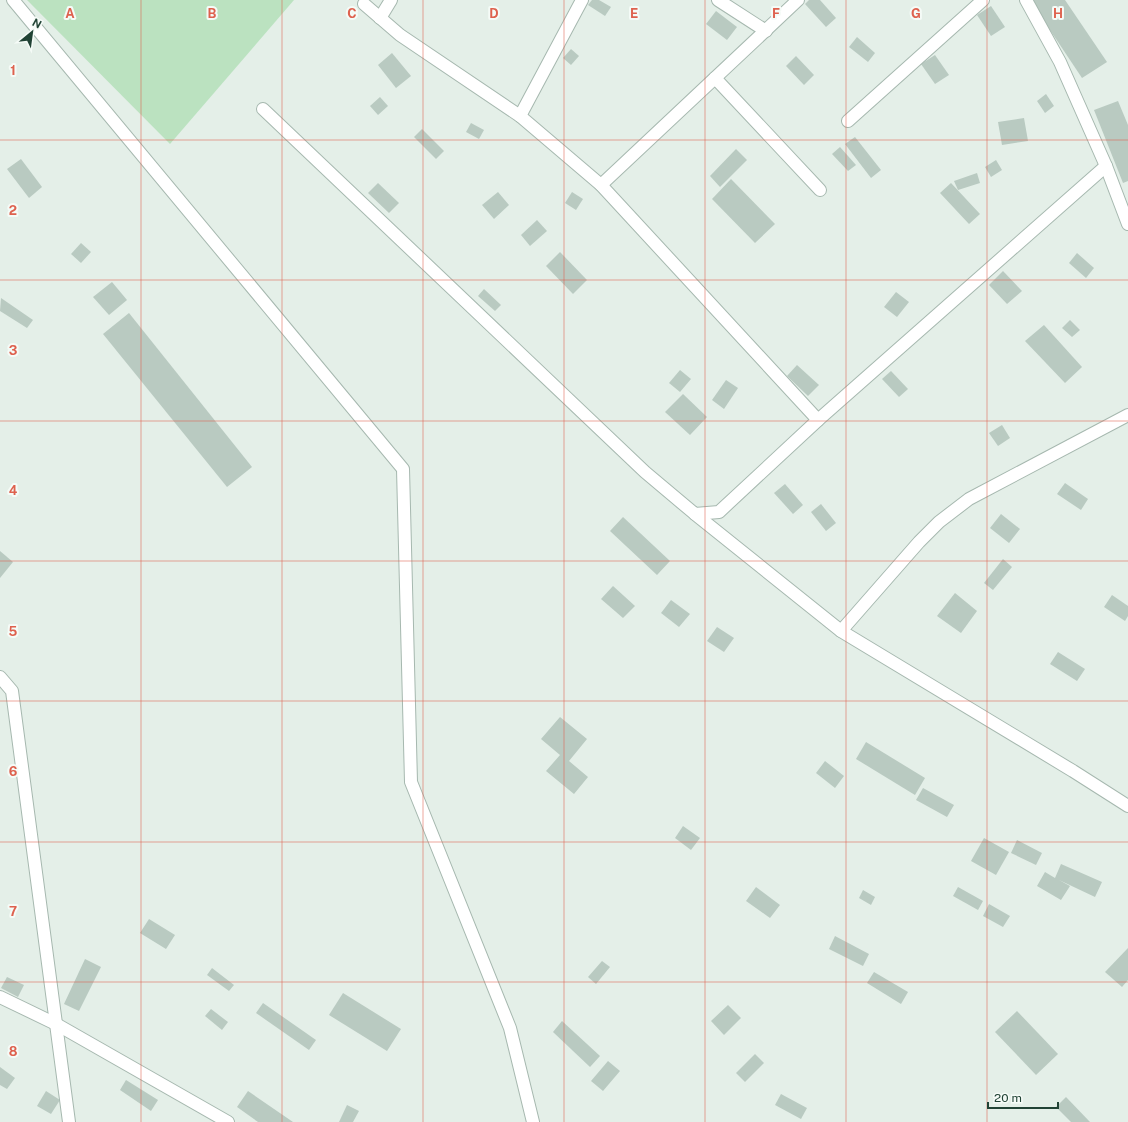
<svg xmlns="http://www.w3.org/2000/svg" width="1128" height="1122" font-family="'Public Sans',sans-serif">
<style>
.green{fill:#bbe2c0}
.building{fill:#b9cac1}
.lines{fill:none;stroke-linecap:round;stroke-linejoin:round}
.minor-casing{stroke:#a6b8af;stroke-width:14}
.minor{stroke:#fff;stroke-width:12}
.grid{fill:none;stroke:#de614e;stroke-width:1;stroke-opacity:0.55}
.grid-label{font-size:13px;text-anchor:middle;font-weight:bold;fill:#de614e;stroke:#f5fbf7;stroke-width:4;stroke-linejoin:round;paint-order:stroke}
</style>
<rect width="100%" height="100%" fill="#e4efe8"/>
<polygon class="green" points="27,0 294,0 170,144"/>
<g class="building">
<polygon points="592,0 599,0 611,7 605,16 588,5"/>
<polygon points="809,0 820,0 836,18 826,27 805,4"/>
<polygon points="1030,0 1065,0 1107,62 1082,78"/>
<polygon points="991,6 1005,27 991,36 977,15"/>
<polygon points="716,11 737,27 727,40 706,24"/>
<polygon points="857,37 875,53 868,62 849,47"/>
<polygon points="571,49 579,56 571,65 563,58"/>
<polygon points="392,53 411,76 396,88 378,65"/>
<polygon points="935,55 949,75 935,84 921,64"/>
<polygon points="796,56 814,75 804,85 786,66"/>
<polygon points="1046,94 1054,106 1045,113 1037,101"/>
<polygon points="380,97 388,106 378,115 370,106"/>
<polygon points="1118,101 1128,125 1128,181 1123,183 1094,110"/>
<polygon points="1024,118 1028,141 1002,145 998,122"/>
<polygon points="471,123 484,130 479,139 466,132"/>
<polygon points="422,129 444,151 436,159 414,137"/>
<polygon points="855,137 881,170 871,178 845,144"/>
<polygon points="840,147 856,165 848,171 832,154"/>
<polygon points="736,149 747,160 720,187 710,176"/>
<polygon points="21,159 42,187 29,198 7,169"/>
<polygon points="996,160 1002,170 991,177 985,167"/>
<polygon points="977,173 980,183 958,190 954,181"/>
<polygon points="731,179 775,224 755,243 712,199"/>
<polygon points="378,183 399,203 389,213 368,193"/>
<polygon points="951,183 980,214 969,224 940,193"/>
<polygon points="498,192 509,205 494,219 482,205"/>
<polygon points="572,192 583,199 576,210 565,203"/>
<polygon points="537,220 547,231 530,246 521,235"/>
<polygon points="81,243 91,252 81,263 71,254"/>
<polygon points="560,252 587,280 573,294 546,266"/>
<polygon points="1077,253 1094,268 1086,278 1069,263"/>
<polygon points="1003,271 1022,291 1007,304 989,285"/>
<polygon points="112,282 127,300 109,315 93,297"/>
<polygon points="484,289 501,305 495,311 478,296"/>
<polygon points="896,292 909,302 897,317 884,307"/>
<polygon points="1,298 33,320 27,328 0,311"/>
<polygon points="129,313 252,467 227,487 103,334"/>
<polygon points="1070,320 1080,330 1072,337 1062,328"/>
<polygon points="1044,325 1082,367 1065,383 1025,341"/>
<polygon points="797,365 819,385 808,396 787,376"/>
<polygon points="680,370 691,379 680,392 669,383"/>
<polygon points="891,371 908,389 899,397 882,379"/>
<polygon points="726,380 738,388 724,409 712,400"/>
<polygon points="683,394 707,417 690,435 665,412"/>
<polygon points="1002,425 1010,438 998,446 989,433"/>
<polygon points="1065,483 1088,499 1081,510 1057,494"/>
<polygon points="785,484 803,505 793,514 774,493"/>
<polygon points="821,504 836,523 826,531 811,512"/>
<polygon points="1001,514 1020,529 1009,543 990,528"/>
<polygon points="623,517 670,561 657,575 610,531"/>
<polygon points="0,551 13,562 0,578"/>
<polygon points="1003,559 1012,567 993,590 984,583"/>
<polygon points="613,586 635,606 623,618 601,599"/>
<polygon points="955,593 977,611 961,633 937,616"/>
<polygon points="1112,595 1128,606 1128,616 1125,621 1104,607"/>
<polygon points="671,600 690,614 679,627 661,613"/>
<polygon points="717,627 734,638 724,652 707,641"/>
<polygon points="1058,652 1085,669 1077,681 1050,664"/>
<polygon points="560,717 587,739 569,761 588,777 574,794 546,771 560,755 541,739"/>
<polygon points="866,742 925,778 915,795 856,759"/>
<polygon points="825,761 844,776 835,788 816,773"/>
<polygon points="923,788 954,805 947,817 916,800"/>
<polygon points="683,826 700,838 691,850 675,838"/>
<polygon points="984,838 1009,852 996,875 971,861"/>
<polygon points="1017,840 1042,853 1036,865 1011,853"/>
<polygon points="1061,864 1102,882 1095,897 1059,880 1070,886 1061,900 1037,886 1045,872 1055,878"/>
<polygon points="756,887 780,905 770,918 746,901"/>
<polygon points="958,887 983,901 978,910 953,896"/>
<polygon points="863,890 875,897 871,905 859,898"/>
<polygon points="989,904 1010,916 1003,927 983,916"/>
<polygon points="149,919 175,935 166,949 140,933"/>
<polygon points="835,936 869,954 863,966 829,949"/>
<polygon points="1128,948 1128,980 1122,987 1105,972"/>
<polygon points="85,959 101,967 79,1011 64,1004"/>
<polygon points="602,961 610,967 596,984 588,977"/>
<polygon points="212,968 234,985 229,991 207,975"/>
<polygon points="874,972 908,992 901,1004 867,983"/>
<polygon points="7,977 24,985 18,997 1,988"/>
<polygon points="343,993 401,1029 387,1051 329,1015"/>
<polygon points="263,1003 316,1040 309,1050 256,1013"/>
<polygon points="728,1005 741,1018 724,1035 711,1021"/>
<polygon points="211,1009 228,1022 222,1030 205,1016"/>
<polygon points="1017,1011 1058,1054 1036,1075 995,1032"/>
<polygon points="562,1021 600,1056 590,1067 553,1032"/>
<polygon points="755,1054 764,1063 745,1082 736,1073"/>
<polygon points="608,1061 620,1071 603,1091 591,1081"/>
<polygon points="0,1067 15,1078 7,1089 0,1085"/>
<polygon points="126,1080 158,1100 151,1111 120,1090"/>
<polygon points="46,1091 60,1100 51,1114 37,1106"/>
<polygon points="248,1091 293,1122 258,1122 237,1107"/>
<polygon points="781,1094 807,1108 801,1119 775,1105"/>
<polygon points="1066,1097 1090,1122 1071,1122 1056,1107"/>
<polygon points="347,1105 359,1111 353,1122 339,1122"/>
</g>
<g class="lines">
<defs>
<g id="minor">
<polyline points="13,0 403,469 411,782 510,1028 533,1122"/>
<polyline points="718,0 766,31"/>
<polyline points="1026,0 1060,62 1106,166 1128,224"/>
<polyline points="364,4 400,35 520,116 601,185 818,420"/>
<polyline points="380,18 391,0"/>
<polyline points="715,78 820,190"/>
<polyline points="263,109 645,472 695,514 719,512 818,420 1106,166"/>
<polyline points="520,116 582,0"/>
<polyline points="848,121 983,0"/>
<polyline points="601,185 798,0"/>
<polyline points="695,514 841,631 1073,771 1128,806"/>
<polyline points="841,631 919,542 939,522 969,499 1128,415"/>
<polyline points="0,677 12,691 69,1122"/>
<polyline points="0,997 56,1024 228,1122"/>
</g>
</defs>
<use href="#minor" class="minor-casing"/>
<use href="#minor" class="minor"/>
</g>
<path class="grid" d="M141,0V1122M282,0V1122M423,0V1122M564,0V1122M705,0V1122M846,0V1122M987,0V1122M0,140H1128M0,280H1128M0,421H1128M0,561H1128M0,701H1128M0,842H1128M0,982H1128"/>
<g class="grid-label">
<text x="70" y="18">A</text>
<text x="212" y="18">B</text>
<text x="352" y="18">C</text>
<text x="494" y="18">D</text>
<text x="634" y="18">E</text>
<text x="776" y="18">F</text>
<text x="916" y="18">G</text>
<text x="1058" y="18">H</text>
<text x="13" y="75">1</text>
<text x="13" y="215">2</text>
<text x="13" y="355">3</text>
<text x="13" y="495">4</text>
<text x="13" y="636">5</text>
<text x="13" y="776">6</text>
<text x="13" y="916">7</text>
<text x="13" y="1056">8</text>
</g>
<g transform="translate(32 32) rotate(29)" stroke="#f5fbf7" stroke-width="3" paint-order="stroke">
<path d="M0-3L7 15L0 10L-7 15Z" fill="#214335"/>
<text y="-6" font-size="11" font-weight="bold" text-anchor="middle" fill="#214335">N</text>
</g>
<path d="M988 1102v6h70v-6" fill="none" stroke="#214335" stroke-width="2"/>
<text x="994" y="1102" font-size="12" fill="#214335" stroke="#f5fbf7" stroke-width="3" paint-order="stroke">20 m</text>
</svg>
